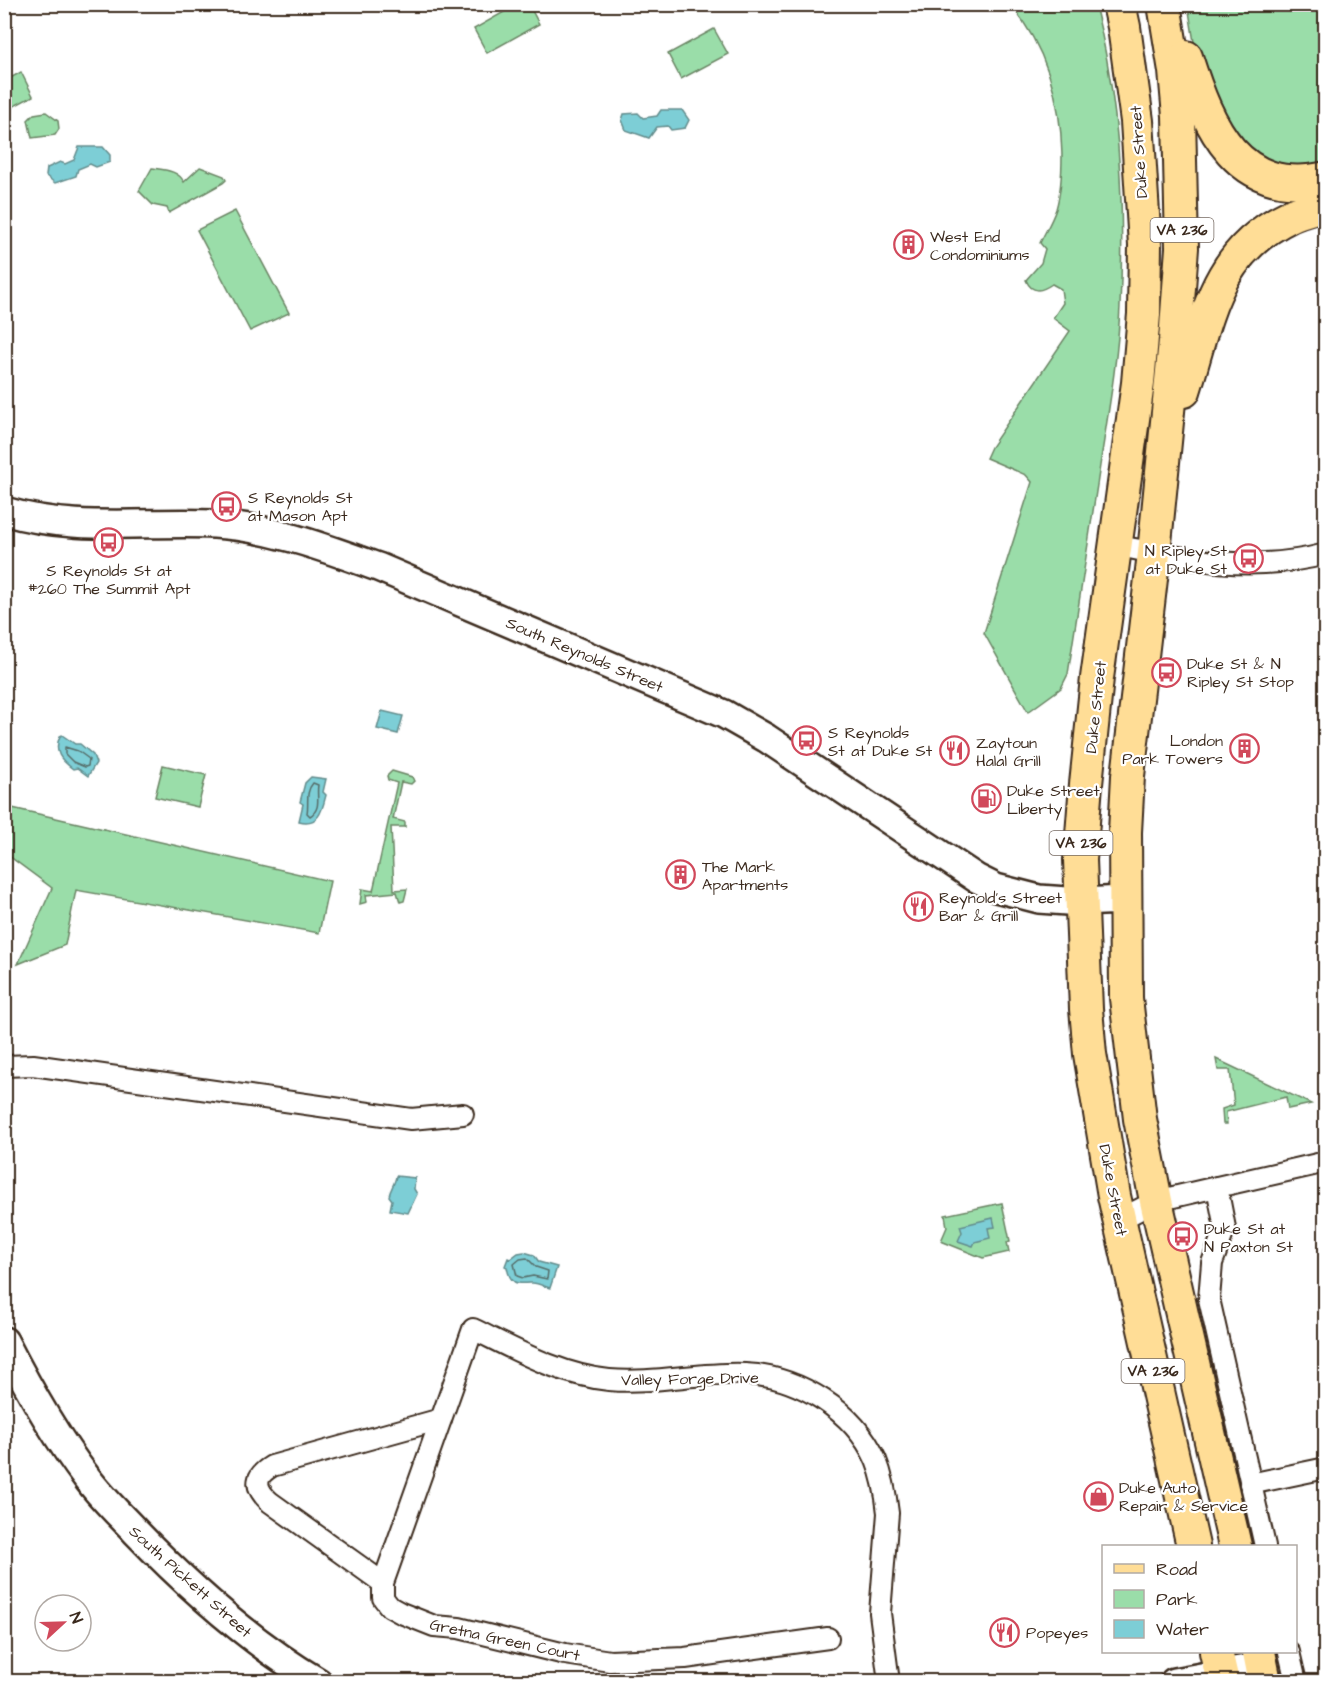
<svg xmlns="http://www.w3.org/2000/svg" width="1330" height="1686" font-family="'Architects Daughter',sans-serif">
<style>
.green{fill:#9adda9;stroke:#6a8464;stroke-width:1.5}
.water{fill:#7dced6;stroke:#638c8c;stroke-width:1.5}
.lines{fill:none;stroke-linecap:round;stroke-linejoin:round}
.shore{stroke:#556c68;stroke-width:1.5}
.street-casing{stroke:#3b2a1e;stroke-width:24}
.secondary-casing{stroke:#3b2a1e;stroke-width:32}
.primary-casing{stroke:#3b2a1e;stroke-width:36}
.street{stroke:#fff;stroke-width:20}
.secondary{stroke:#fff;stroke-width:27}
.primary{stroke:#ffdd96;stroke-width:32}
.labels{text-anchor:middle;stroke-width:4.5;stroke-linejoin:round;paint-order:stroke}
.shield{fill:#fff;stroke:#766a62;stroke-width:1.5}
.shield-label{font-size:15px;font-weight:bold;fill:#3b2a1e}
.street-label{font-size:16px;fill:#3b2a1e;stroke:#fff}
.poi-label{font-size:16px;fill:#3b2a1e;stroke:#fff;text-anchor:start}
</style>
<rect width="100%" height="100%" fill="#fff"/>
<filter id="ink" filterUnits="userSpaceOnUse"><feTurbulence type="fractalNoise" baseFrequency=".0167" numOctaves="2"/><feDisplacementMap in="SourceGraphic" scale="12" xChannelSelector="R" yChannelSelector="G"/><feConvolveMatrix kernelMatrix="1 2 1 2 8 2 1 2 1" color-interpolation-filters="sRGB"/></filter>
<g filter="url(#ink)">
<g class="green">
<polygon points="518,4 529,5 539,24 487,53 474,29"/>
<path d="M1011,5H1095C1120,103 1125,205 1120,306C1118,357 1109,408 1101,459C1090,530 1079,602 1068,674L1061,688L1028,712L984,633L1032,482L1026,475L986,458L991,447L1070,331L1053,318L1063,303L1061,289L1052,284C1042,291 1032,294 1026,280L1041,263L1045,249L1040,243C1045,232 1052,221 1056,209C1061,192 1062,172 1062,155C1061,100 1046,48 1011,5Z"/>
<polygon points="1188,5 1325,5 1325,166 1298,167 1271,161 1252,150 1224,125 1195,48"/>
<polygon points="714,29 728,54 681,79 668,54"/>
<polygon points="21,72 33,96 5,111 5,81"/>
<polygon points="46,112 58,121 59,129 55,135 32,138 28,120 34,114"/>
<path d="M200,167L224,176L226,180L223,183L169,213L167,208L153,205L139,191L152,168C164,170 178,170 184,182Z"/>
<polygon points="235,211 289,313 250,331 197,230"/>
<polygon points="163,765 206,775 198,807 155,797"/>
<polygon points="392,771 412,777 414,781 411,784 401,782 393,819 405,822 405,827 391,827 394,890 407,889 404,901 400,902 397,892 366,895 367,902 360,904 362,889 373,891 397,783 388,780 387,776"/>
<polygon points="5,804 8,807 330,881 319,933 76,890 65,945 18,964 52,888 5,853"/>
<polygon points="1216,1059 1311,1104 1288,1109 1286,1097 1226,1112 1227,1124 1223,1124 1222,1109 1234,1105 1230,1070 1218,1070"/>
<polygon points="1002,1203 1010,1241 1007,1242 1009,1252 983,1258 941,1241 947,1227 945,1215"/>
</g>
<g class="water">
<polygon points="661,110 682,110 689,120 685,128 671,130 668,126 657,127 649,138 626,130 622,120 624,114 638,113 643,118 657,116"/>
<polygon points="79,147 103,147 110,155 110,162 96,167 90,164 78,169 76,176 55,183 46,176 47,168 60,162 65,164 74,160"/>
<polygon points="382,711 403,716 398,734 377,729"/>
<path d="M62,735L75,744H80L93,755L96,763L88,776L77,768L73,769C61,760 53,752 60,736Z"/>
<path d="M311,777L326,779L323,792L326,795C322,811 319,826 299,821L303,804L300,802L305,783Z"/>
<path d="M396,1176L415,1178L414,1189L417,1194L408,1213L390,1210L392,1200L389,1196C390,1189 395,1184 396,1176Z"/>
<polygon points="993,1218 995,1227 988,1228 990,1238 975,1242 973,1246 958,1241 962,1232 960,1226"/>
<path d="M524,1252L534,1255L539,1262L557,1267L550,1288C545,1287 537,1282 531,1283C517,1284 510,1285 507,1267L505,1266L508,1258L510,1259L518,1253Z"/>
</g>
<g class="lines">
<g class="shore">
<polygon points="65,747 78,751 89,759 88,766 85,767 73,762 65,754"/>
<path d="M313,783L318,785C316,796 322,809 310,816L307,813C309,803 305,792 313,783Z"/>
<polygon points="527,1258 536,1267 548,1271 547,1279 533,1276 523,1278 517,1276 514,1264 520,1259"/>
</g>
<defs>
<g id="street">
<path d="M1115,545C1188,560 1252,573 1326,554"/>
<polyline points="4,1066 33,1065 411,1119 463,1114"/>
<polyline points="1217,1187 1225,1228 1212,1263 1209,1299 1265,1546"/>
<polyline points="1119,1220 1156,1201 1326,1162"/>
<polyline points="1250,1484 1326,1468"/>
<path d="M383,1583L270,1502C255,1488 253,1477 272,1466L441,1419"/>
<path d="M828,1638L685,1658L610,1661L565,1654L459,1628L434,1626L401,1613L390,1607L383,1598V1583L473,1329C516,1350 560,1375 609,1380C654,1384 700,1372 745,1374C799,1376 854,1411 876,1460C883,1477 886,1495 888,1513L880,1613L889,1682"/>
<polyline points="1289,1652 1296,1682"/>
</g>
<g id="secondary">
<path d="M4,511C73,532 143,521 214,524C271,527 325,548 378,567L724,714L766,738L976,878L996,888L1039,899L1081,902L1125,900"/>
<path d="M4,1341C28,1388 55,1436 87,1478C101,1497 119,1514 136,1532C190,1588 250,1642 318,1682"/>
<polyline points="1174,1682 1262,1666"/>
</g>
<g id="primary">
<polyline points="1119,4 1124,27 1137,121 1145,245 1144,314 1138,383 1097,678 1086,784 1080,860 1086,1009 1090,1054 1114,1196 1193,1546"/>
<polyline points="1164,4 1175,71 1179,116 1182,248 1175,341 1154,553 1128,776 1125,832 1126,998 1140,1119 1156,1201 1235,1546"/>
<path d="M1186,57C1208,127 1238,198 1326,178"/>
<path d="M1184,391C1207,319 1213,253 1290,216C1301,211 1314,208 1326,204"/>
<polyline points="1216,1652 1223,1682"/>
<polyline points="1259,1652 1265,1682"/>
</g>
</defs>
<use href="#street" class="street-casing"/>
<use href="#secondary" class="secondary-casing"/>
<use href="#primary" class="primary-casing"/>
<use href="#street" class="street"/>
<use href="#secondary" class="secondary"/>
<use href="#primary" class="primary"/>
</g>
</g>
<defs>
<symbol id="building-ring" viewBox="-11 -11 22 22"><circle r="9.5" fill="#fff" stroke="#d1495b" stroke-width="1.5"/><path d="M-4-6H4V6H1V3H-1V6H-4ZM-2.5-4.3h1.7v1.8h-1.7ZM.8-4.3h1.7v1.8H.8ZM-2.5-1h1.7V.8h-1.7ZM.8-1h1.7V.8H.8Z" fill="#d1495b"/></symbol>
<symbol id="bus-ring" viewBox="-11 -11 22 22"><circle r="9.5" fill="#fff" stroke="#d1495b" stroke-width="1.5"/><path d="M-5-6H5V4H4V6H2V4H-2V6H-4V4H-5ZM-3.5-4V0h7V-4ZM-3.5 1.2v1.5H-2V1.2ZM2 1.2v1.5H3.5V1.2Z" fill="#d1495b"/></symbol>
<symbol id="restaurant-ring" viewBox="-11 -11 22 22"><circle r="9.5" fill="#fff" stroke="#d1495b" stroke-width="1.5"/><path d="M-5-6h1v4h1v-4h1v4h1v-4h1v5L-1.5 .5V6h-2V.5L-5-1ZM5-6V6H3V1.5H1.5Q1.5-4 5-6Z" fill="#d1495b"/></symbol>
<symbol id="fuel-ring" viewBox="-11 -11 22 22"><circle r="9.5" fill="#fff" stroke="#d1495b" stroke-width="1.5"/><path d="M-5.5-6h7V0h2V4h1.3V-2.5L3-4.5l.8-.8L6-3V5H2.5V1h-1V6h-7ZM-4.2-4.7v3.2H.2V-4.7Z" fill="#d1495b"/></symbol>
<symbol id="shop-ring" viewBox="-11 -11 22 22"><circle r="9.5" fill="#fff" stroke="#d1495b" stroke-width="1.5"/><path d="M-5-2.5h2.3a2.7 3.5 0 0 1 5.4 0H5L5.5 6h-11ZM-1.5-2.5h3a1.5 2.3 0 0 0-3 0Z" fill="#d1495b"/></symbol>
</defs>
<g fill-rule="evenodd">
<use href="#building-ring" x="892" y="228" width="33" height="33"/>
<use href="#bus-ring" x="210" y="490" width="33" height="33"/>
<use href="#bus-ring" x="92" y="526" width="33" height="33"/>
<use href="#bus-ring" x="1232" y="542" width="33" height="33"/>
<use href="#bus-ring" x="1150" y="656" width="33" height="33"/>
<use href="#bus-ring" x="790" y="724" width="33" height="33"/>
<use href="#building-ring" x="1228" y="732" width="33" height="33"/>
<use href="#restaurant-ring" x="938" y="734" width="33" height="33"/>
<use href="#fuel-ring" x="970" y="782" width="33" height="33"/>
<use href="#building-ring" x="664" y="858" width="33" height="33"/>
<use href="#restaurant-ring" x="902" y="890" width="33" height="33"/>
<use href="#bus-ring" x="1166" y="1220" width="33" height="33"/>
<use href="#shop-ring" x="1082" y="1480" width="33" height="33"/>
<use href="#restaurant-ring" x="988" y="1616" width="33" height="33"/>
</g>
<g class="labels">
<g class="shield">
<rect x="1150.5" y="218" width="63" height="24" rx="4.5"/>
<rect x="1049.5" y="831" width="63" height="24" rx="4.5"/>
<rect x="1121.5" y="1359" width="63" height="24" rx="4.5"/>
</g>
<g class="shield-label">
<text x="1182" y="235">VA 236</text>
<text x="1081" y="848">VA 236</text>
<text x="1153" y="1376">VA 236</text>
</g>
<g class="street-label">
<text transform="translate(1138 152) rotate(-94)" y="6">Duke Street</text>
<text transform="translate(585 654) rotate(23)" y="6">South Reynolds Street</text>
<text transform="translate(1095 707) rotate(-84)" y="6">Duke Street</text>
<text transform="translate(1114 1190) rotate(79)" y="6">Duke Street</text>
<text transform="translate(690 1378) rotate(-1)" y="6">Valley Forge Drive</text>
<text transform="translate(191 1581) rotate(42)" y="6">South Pickett Street</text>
<text transform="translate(505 1639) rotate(12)" y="6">Gretna Green Court</text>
</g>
<g class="poi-label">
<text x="930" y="242">West End<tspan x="930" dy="18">Condominiums</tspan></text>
<text x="248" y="503">S Reynolds St<tspan x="248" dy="18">at Mason Apt</tspan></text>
<text x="1227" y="556" text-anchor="end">N Ripley St<tspan x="1227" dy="18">at Duke St</tspan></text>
<text x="109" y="576" text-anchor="middle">S Reynolds St at<tspan x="109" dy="18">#260 The Summit Apt</tspan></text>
<text x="1187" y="669">Duke St &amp; N<tspan x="1187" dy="18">Ripley St Stop</tspan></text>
<text x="828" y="738">S Reynolds<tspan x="828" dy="18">St at Duke St</tspan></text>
<text x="1223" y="746" text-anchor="end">London<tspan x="1223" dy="18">Park Towers</tspan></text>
<text x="976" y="748">Zaytoun<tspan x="976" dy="18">Halal Grill</tspan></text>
<text x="1007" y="796">Duke Street<tspan x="1007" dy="18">Liberty</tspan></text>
<text x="702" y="872">The Mark<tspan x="702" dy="18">Apartments</tspan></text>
<text x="939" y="903">Reynold's Street<tspan x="939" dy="18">Bar &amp; Grill</tspan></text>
<text x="1204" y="1234">Duke St at<tspan x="1204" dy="18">N Paxton St</tspan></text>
<text x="1119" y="1493">Duke Auto<tspan x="1119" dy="18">Repair &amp; Service</tspan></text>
<text x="1026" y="1638">Popeyes</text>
</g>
</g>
<rect width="1330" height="1686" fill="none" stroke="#fff" stroke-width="24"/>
<rect x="12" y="12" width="1306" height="1662" fill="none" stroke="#3b2a1e" stroke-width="2" filter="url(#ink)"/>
<rect x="1102" y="1545" width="195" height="108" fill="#ffffff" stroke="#b1aaa5" stroke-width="1.5"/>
<rect x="1114" y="1564" width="30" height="9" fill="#ffdd96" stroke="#b1aaa5" stroke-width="1.5"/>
<text x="1156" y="1575" font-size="18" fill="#3b2a1e">Road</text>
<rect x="1114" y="1590" width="30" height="18" fill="#9adda9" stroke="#b1aaa5" stroke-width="1.5"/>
<text x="1156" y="1605" font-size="18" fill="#3b2a1e">Park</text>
<rect x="1114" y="1620" width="30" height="18" fill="#7dced6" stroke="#b1aaa5" stroke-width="1.5"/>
<text x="1156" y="1635" font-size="18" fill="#3b2a1e">Water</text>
<g transform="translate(63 1623) rotate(68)"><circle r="28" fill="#ffffff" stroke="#b1aaa5" stroke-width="1.5"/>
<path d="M0-4.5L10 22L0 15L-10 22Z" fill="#d1495b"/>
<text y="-9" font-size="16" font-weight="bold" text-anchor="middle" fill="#3b2a1e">N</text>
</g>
</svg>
